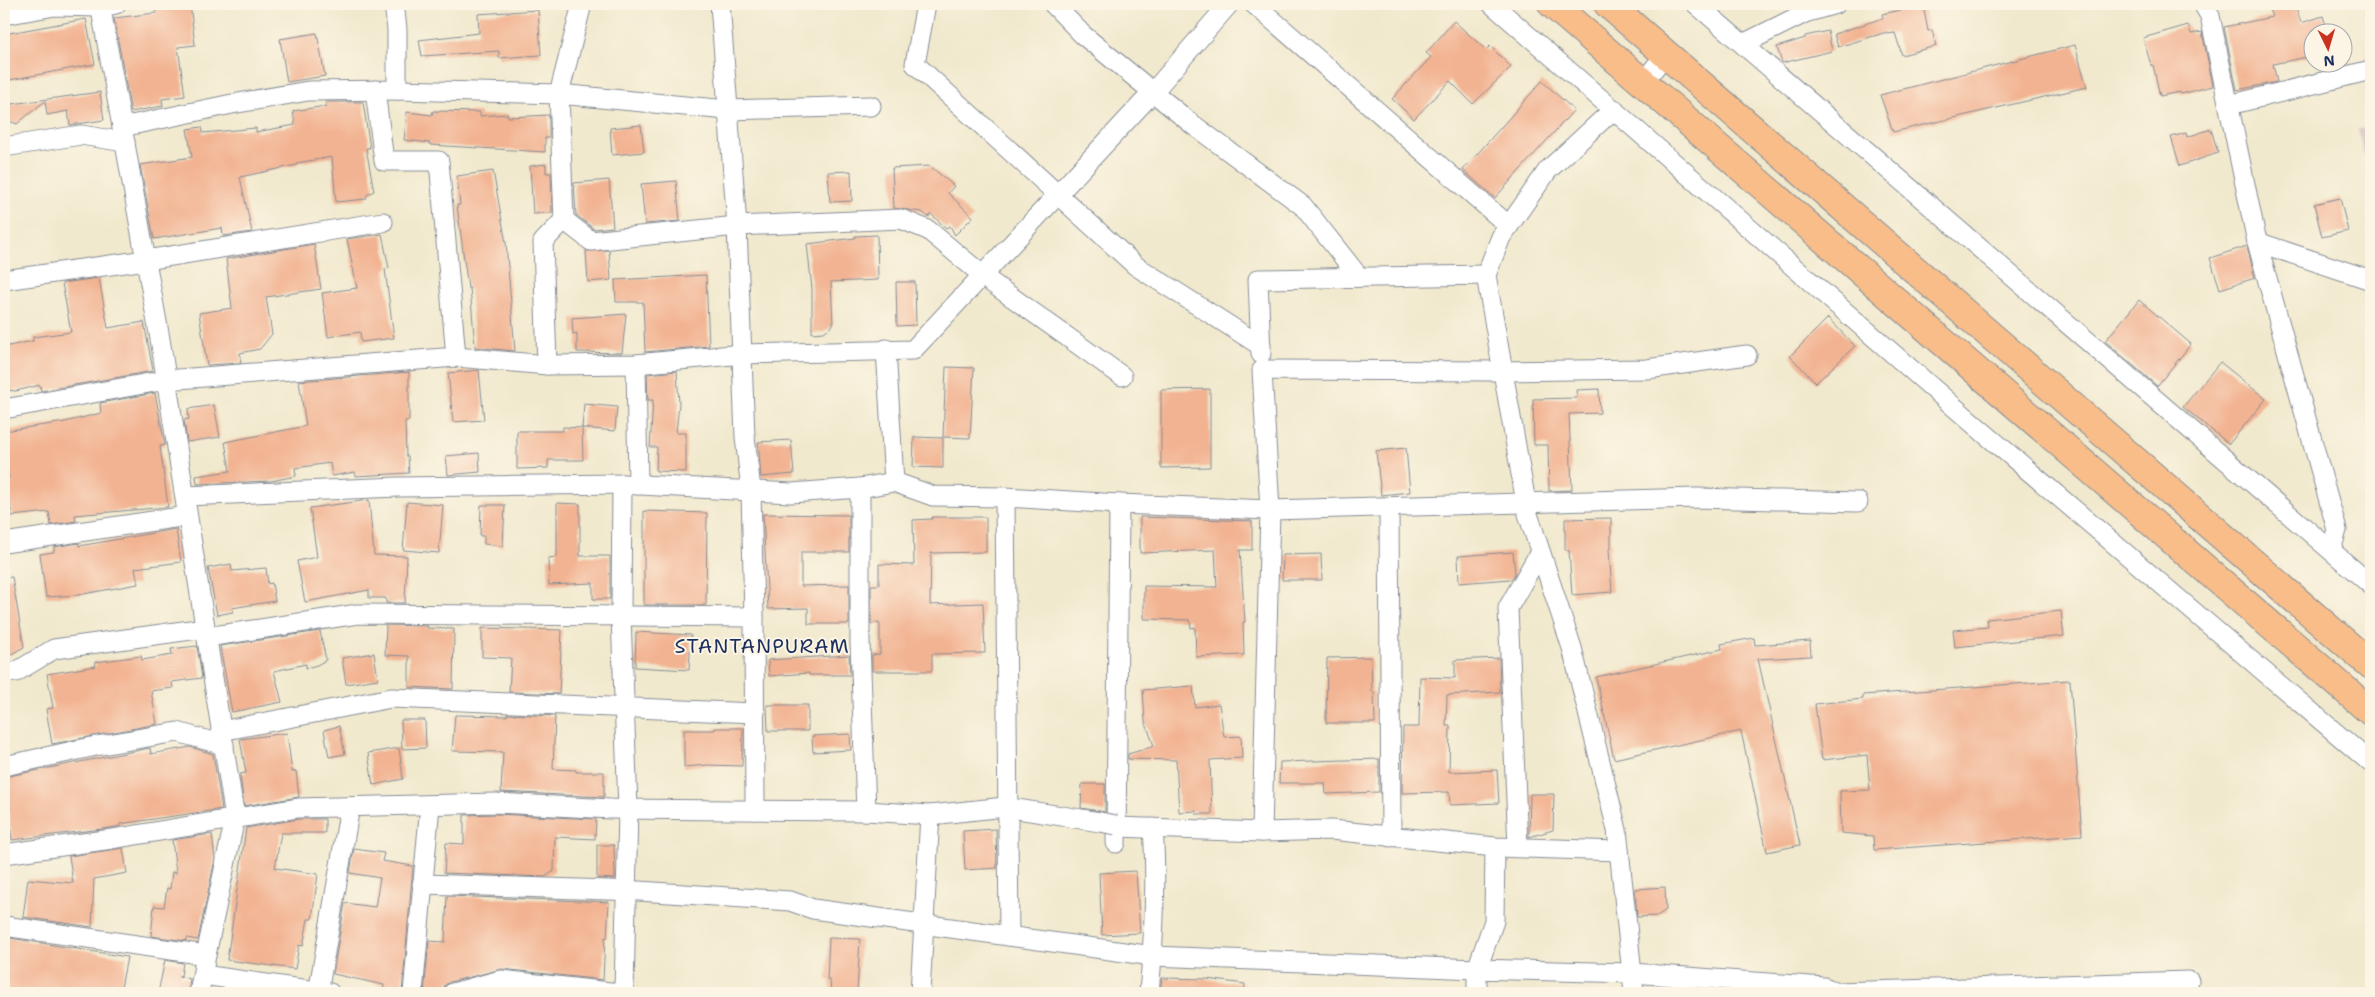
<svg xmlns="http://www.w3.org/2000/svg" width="2375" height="997" font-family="'Shantell Sans',sans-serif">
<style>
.industrial{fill:#d2bfbf}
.building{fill:#f2b392}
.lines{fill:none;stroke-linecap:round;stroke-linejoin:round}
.minor-casing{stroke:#868c96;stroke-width:21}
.highway-casing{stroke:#868c96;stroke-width:30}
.minor{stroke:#fff;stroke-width:19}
.highway{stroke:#f8bd89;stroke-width:28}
.minor-bridge-casing{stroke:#868c96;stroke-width:21;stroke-linecap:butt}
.minor-bridge{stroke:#fff;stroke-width:19}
.labels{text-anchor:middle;stroke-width:4;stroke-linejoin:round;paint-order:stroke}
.neighbourhood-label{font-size:20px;letter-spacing:1px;fill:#1b2f5e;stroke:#fcf5e5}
</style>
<rect width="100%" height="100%" fill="#fcf5e5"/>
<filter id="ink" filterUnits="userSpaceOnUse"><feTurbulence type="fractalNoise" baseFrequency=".02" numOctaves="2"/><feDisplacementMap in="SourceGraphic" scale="10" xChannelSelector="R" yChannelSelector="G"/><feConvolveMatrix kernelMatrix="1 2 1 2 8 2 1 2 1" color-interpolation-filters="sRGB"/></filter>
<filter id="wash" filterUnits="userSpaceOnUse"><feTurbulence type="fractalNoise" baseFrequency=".0096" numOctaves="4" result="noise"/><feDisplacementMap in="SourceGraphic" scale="20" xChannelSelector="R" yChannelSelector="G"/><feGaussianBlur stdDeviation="1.12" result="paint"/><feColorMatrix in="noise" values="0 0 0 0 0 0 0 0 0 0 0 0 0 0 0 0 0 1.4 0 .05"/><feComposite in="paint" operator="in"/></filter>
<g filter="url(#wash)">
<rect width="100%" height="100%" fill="#f1e9cd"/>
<polygon class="industrial" points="2371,128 2371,153 2363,155 2358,129"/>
<g id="blocks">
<g class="building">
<polygon points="154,4 190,4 195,45 178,47 185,96 162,99 163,106 131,112 114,18 156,13"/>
<polygon points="2267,4 2295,4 2301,23 2323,16 2328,32 2312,32 2312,56 2273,64 2277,82 2237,90 2224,27 2272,17"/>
<polygon points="1923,5 1928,31 1932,30 1936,46 1902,55 1895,33 1887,34 1887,32 1838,47 1834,34 1883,18 1882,14"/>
<polygon points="538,10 541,55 499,58 499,51 422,56 419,40 479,33 478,14"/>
<polygon points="86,19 95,64 4,81 4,34"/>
<polygon points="1454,21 1486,50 1490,46 1511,67 1473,104 1450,81 1414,119 1392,99 1431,57 1426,53"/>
<polygon points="2188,25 2191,34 2202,32 2213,86 2181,94 2180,92 2160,96 2153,65 2151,65 2143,38"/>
<polygon points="1828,31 1832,51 1782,63 1777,47 1805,38 1805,36"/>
<polygon points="317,33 325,76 287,82 280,39"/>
<polygon points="2075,45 2087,87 1893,132 1880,95"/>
<polygon points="1542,81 1574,110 1495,198 1463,170"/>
<polygon points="100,92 104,120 70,125 68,111 47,115 45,101 17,124 12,122 4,123 4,105"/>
<polygon points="325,102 363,102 370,148 366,148 374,191 367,195 366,199 336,202 332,157 297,163 297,165 240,177 252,232 223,236 222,228 154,239 140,165 192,157 187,129 202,127 203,133 256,128 256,132 295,125 293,111 326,106"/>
<polygon points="433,111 480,112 480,116 508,114 508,117 549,115 549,138 545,138 545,152 430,145 430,143 404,140 407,112 432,115"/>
<polygon points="641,125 644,152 612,155 610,128"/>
<polygon points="2211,129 2218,153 2180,166 2171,137 2186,133 2187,137"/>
<polygon points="546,164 546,173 551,173 552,213 533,214 530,166"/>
<polygon points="930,166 954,186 948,193 973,217 955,235 950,226 946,228 931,214 928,217 922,212 894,208 892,168"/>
<polygon points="493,171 506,243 515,351 475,347 470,288 468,288 463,252 457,205 460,205 457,176"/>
<polygon points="851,171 852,201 830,202 828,172"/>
<polygon points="609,180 613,227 594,229 576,215 574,183"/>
<polygon points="676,181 680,221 645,224 641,184"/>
<polygon points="2340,198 2348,231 2322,237 2314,204"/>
<polygon points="382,234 389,268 385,269 394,338 361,342 360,332 328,337 322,293 357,288 347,239"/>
<polygon points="877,235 878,280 831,282 833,325 824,332 812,333 812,289 807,244 855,238 855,236"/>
<polygon points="314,244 321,289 266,297 272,334 260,349 240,353 241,363 207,365 199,313 232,308 226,259"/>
<polygon points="2247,246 2255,278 2220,289 2210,258"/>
<polygon points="609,250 611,280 588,282 586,251"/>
<polygon points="706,275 709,346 645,352 643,302 616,302 615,280"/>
<polygon points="99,278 108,328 144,322 153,371 41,391 40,385 16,391 4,390 4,347 33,341 33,337 71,332 62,283"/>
<polygon points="896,282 915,282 916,325 897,326"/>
<polygon points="2139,300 2191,344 2157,386 2105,341"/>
<polygon points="626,314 622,353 577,352 577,333 573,334 572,318"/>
<polygon points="1828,318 1855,346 1816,383 1790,356"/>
<polygon points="2220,362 2266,399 2229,444 2183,407"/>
<polygon points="946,367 974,368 970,438 943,437"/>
<polygon points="479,370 484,420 453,422 448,373"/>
<polygon points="677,371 679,404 676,433 686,433 686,472 656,471 657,447 650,447 653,400 648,400 647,374"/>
<polygon points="409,372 409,421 405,421 406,456 408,456 409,473 356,476 355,472 332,476 330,463 295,468 296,476 271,481 197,484 196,476 230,471 225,442 306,426 299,381"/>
<polygon points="1210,389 1210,467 1161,468 1161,390"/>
<polygon points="1599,389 1600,413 1569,414 1572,490 1549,491 1548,445 1534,445 1533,399 1577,398 1576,390"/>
<polygon points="155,393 165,445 160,446 168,507 75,515 76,521 51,525 49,512 12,516 5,478 9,478 4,447 4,431 65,422 101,413 100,403"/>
<polygon points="584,404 617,407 615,431 582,428"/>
<polygon points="214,405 220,437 187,442 184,420 189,419 188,409"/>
<polygon points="563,427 582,428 583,460 548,460 548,468 517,469 517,431 563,431"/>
<polygon points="914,437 943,438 943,468 913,467"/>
<polygon points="791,440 794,474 761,477 758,442"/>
<polygon points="1406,448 1410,492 1381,495 1376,451"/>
<polygon points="479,453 480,472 448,475 446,456"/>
<polygon points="369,500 374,555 407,556 405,603 386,603 386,598 369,598 369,590 305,602 297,561 317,557 310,508"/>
<polygon points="407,502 443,505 439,553 403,550"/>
<polygon points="557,503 580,504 580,556 610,556 610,599 593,599 593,583 549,585 548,558 557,557"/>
<polygon points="481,505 505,505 503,546 484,544 484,536 480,536"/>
<polygon points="644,511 707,513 706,605 644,605"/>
<polygon points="763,514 849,515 849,552 801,552 801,586 849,585 849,624 808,624 808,608 768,609"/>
<polygon points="932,517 986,517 986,552 931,553 930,605 983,603 985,653 932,654 932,671 872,671 872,655 880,654 880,625 879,623 871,624 871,585 879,585 879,564 914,565 913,520 932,519"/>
<polygon points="1140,517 1252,521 1252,550 1240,550 1245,622 1243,622 1244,655 1196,657 1195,627 1191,628 1190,620 1144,619 1144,586 1217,587 1215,550 1140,553"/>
<polygon points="1611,518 1611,549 1609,549 1612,592 1572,595 1569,550 1565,550 1565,519"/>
<polygon points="176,529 181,562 135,568 138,584 78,595 46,597 40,554 54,552 54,547 79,543 79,546"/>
<polygon points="1513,552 1515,574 1511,579 1459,583 1458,556"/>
<polygon points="1321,554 1322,580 1282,580 1283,555"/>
<polygon points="231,564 232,571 266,568 268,584 272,583 275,601 232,608 233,612 217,615 208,568"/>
<polygon points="12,577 24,647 8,656 4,630 4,578"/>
<polygon points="2061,611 2064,636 1955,647 1953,630 1988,627 1987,619"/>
<polygon points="386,625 428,626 427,628 454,629 453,689 409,687 409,656 385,655"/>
<polygon points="482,628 562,630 559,694 509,692 511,658 482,657"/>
<polygon points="320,631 326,660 317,665 306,668 306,664 274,671 282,702 232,712 220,646"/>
<polygon points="636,632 691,635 689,670 635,667"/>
<polygon points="1754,638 1755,645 1810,641 1811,656 1758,659 1800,845 1767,852 1741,731 1614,759 1596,677 1722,649 1721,644"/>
<polygon points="197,646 202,678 172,682 173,688 151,691 157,724 52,744 46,709 53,708 47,674 96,666 95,662 141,656 142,660 172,655 171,649"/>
<polygon points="374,653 378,679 346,684 342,658"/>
<polygon points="849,655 850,675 809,675 809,673 769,676 768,660"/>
<polygon points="1371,657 1372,692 1374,692 1375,723 1326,723 1327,658"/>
<polygon points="1499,658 1500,692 1447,695 1446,726 1450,726 1449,772 1497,770 1499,803 1450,805 1449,792 1402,793 1403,727 1419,727 1420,677 1455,678 1455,660"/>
<polygon points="2070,680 2082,835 1874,850 1873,836 1841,833 1840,791 1870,790 1867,755 1822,760 1815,704 1863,699 1863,695"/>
<polygon points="1193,686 1195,707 1219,704 1224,737 1241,736 1242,758 1210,760 1212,814 1196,814 1196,811 1179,812 1176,760 1128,759 1128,754 1154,746 1145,721 1143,690"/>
<polygon points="767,705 808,705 808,731 768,731"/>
<polygon points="507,714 555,716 553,769 576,770 576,772 604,772 604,797 501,792 503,752 452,751 455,715 507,716"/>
<polygon points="401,720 425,720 426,748 402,749"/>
<polygon points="339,726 345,754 329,757 324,730"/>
<polygon points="715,728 743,728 742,766 708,765 684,767 684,730 715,730"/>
<polygon points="287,733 292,772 296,771 299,797 244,806 240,774 246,773 240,739"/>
<polygon points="850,734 851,750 813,752 812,736"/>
<polygon points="190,747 213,754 222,809 120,824 120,826 110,828 12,840 4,777 150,748 151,754"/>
<polygon points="399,748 403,779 373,785 368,753"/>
<polygon points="1379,759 1379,792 1326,794 1325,783 1279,783 1280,762"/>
<polygon points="1082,784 1105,784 1105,812 1081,808"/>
<polygon points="1530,794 1554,794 1553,830 1529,837"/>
<polygon points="495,814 596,819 595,839 555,837 554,871 545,877 444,873 446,843 464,844 464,815"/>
<polygon points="299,819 325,819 325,833 281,833 275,868 318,874 312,919 308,919 303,946 299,945 295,969 227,960 246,828"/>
<polygon points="996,829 997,868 965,870 963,831"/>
<polygon points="212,834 215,859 198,940 187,938 186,941 151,936 154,906 164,907 167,888 170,889 172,872 176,873 172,840"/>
<polygon points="597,845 614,845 615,879 597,878"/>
<polygon points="123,848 127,873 94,879 92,927 23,917 28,879 73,883 69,856"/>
<polygon points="354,849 384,853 382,861 413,866 402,993 383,992 384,985 333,974 345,903 375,907 380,878 350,873"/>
<polygon points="1136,871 1140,933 1102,935 1099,873"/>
<polygon points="1665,887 1666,910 1657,916 1637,917 1635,889"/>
<polygon points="447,896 609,902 607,938 605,937 603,980 502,969 450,982 445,985 442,993 424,993 429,941 445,942"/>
<polygon points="4,937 127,957 120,993 4,993"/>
<polygon points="829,938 860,939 857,993 831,993 830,980 827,980"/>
<polygon points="165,960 183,963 181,976 178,976 190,979 188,993 158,993"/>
<polygon points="1162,978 1207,979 1245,984 1244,993 1160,993"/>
</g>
</g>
</g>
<g filter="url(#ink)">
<use href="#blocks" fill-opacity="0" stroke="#868c96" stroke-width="1"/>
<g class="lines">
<defs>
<g id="minor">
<polyline points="100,4 160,339 235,818 206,955"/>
<polyline points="720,4 737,226 745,437 751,490 754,617"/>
<polyline points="926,4 915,64 1136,266 1261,346"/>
<polyline points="1053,4 1083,35 1192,124 1303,206 1359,277"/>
<polyline points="1254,4 1509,226"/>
<polyline points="1492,4 1976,426 2371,763"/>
<polyline points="1696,4 2371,585"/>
<polyline points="2203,4 2210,16 2257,242 2371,280"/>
<polyline points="4,15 55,6 101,7 116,4"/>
<polyline points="1743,44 1805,13 1836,4"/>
<polyline points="1643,82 1666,54"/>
<polyline points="397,90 559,94 582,4"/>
<polyline points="2229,105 2371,70"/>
<polyline points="1614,109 1548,170 1501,237 1486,275 1528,514 1572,648 1617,830 1634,993"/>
<polyline points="122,127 232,104 308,91 397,90 397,29 394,4"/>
<polyline points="4,147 81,135 125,142"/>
<polyline points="564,220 591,241 737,226 901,219 928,230 992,283 1122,376"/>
<polyline points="2257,242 2337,530 2331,550"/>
<polyline points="4,280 146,260 383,222"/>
<polyline points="886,349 894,482"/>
<polyline points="1261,354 1258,279 1486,275"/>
<polyline points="456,357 547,365 636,364 743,354 913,350 1153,92 1229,4"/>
<polyline points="636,364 638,485"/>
<polyline points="547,365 543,242 564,220 559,94 727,110 871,106"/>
<polyline points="4,409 166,380 456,357 439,161 384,161 375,90"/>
<polyline points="622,484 621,616 628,809 624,993"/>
<polyline points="860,488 860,642 866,811"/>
<polyline points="185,496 398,487 622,484 791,493 860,488 894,482 933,496 1005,497"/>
<polyline points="1389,508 1391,837"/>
<polyline points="4,543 187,516"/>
<polyline points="207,637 358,614 754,617 755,810"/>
<polyline points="4,673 16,672 54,649 205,628"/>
<polyline points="221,731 391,698 755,713"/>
<polyline points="4,766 96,746 177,732 224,745"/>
<polyline points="1116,825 1116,827 1262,832 1331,830 1495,847 1619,851"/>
<polyline points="1262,832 1270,510 1262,370 1503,371 1647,369 1747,355"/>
<polyline points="1116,843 1119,504 1270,510 1697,498 1858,502"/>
<polyline points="1518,847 1508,608 1540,552"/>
<polyline points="4,854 112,839 298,808 495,803 611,809 866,811 930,815 1005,807 1100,822"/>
<polyline points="422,884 639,891 790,901 813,909 1153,956 1477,969 1494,921 1495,847"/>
<polyline points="4,926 206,955 199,993"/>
<polyline points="1009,936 1005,497 1119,504"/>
<polyline points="203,975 330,993"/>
<polyline points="318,993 350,807"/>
<polyline points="413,993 430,805"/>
<polyline points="453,993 501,980 619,993"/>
<polyline points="920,993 930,815"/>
<path d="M1149,993C1154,939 1157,883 1153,828"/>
<polyline points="1477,993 1477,969 1632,973 1824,987 1836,992 2189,981"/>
</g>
<g id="highway">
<polyline points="1552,4 2371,712"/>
<polyline points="1608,4 2371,665"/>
</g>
</defs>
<use href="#minor" class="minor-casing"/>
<use href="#highway" class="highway-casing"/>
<use href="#minor" class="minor"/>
<use href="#highway" class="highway"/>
<defs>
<polyline id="minor-bridge" points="1100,822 1116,825"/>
</defs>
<use href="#minor-bridge" class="minor-bridge-casing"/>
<use href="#minor-bridge" class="minor-bridge"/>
</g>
</g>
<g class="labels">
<g class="neighbourhood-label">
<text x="762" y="653">STANTANPURAM</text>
</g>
</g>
<rect width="2375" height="997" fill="none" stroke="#fcf5e5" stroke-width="20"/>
<g transform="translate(2328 48) rotate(175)"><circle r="24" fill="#fcf5e5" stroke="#a2a6af"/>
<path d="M0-4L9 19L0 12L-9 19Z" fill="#c8321e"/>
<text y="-8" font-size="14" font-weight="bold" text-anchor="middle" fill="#1b2f5e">N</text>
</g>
</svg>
